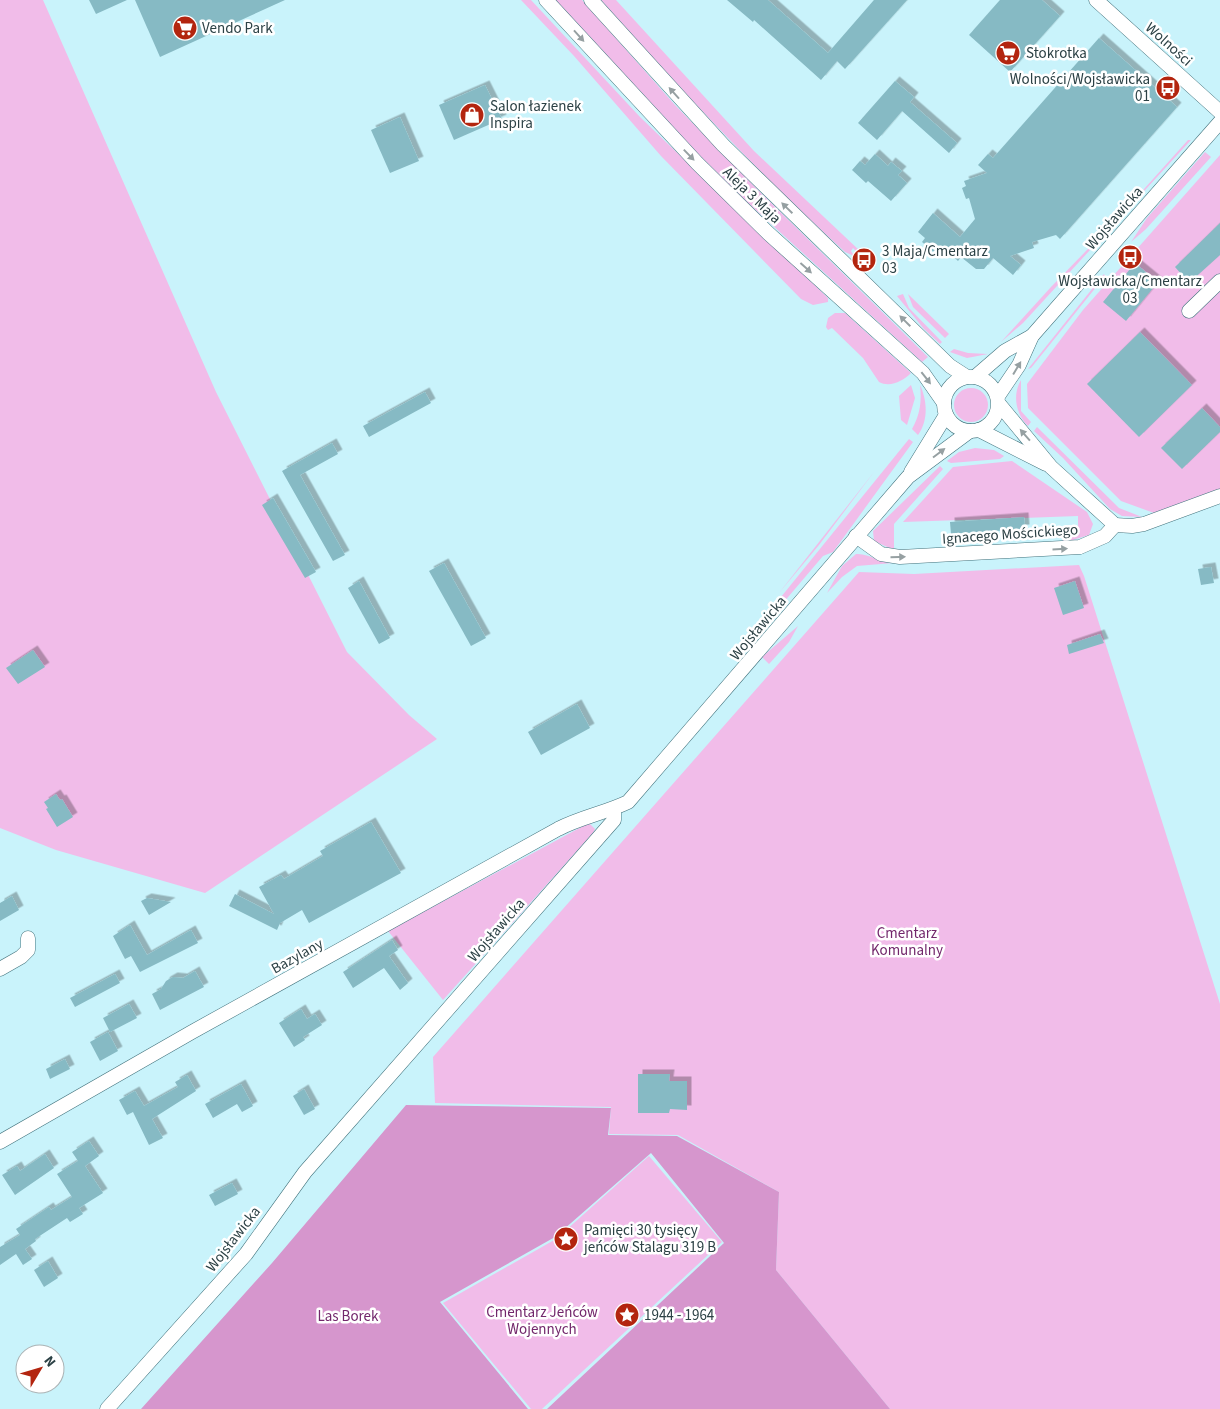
<svg xmlns="http://www.w3.org/2000/svg" width="1220" height="1409" font-family="'Source Sans 3',sans-serif">
<style>
.green{fill:#f1bce9}
.forest{fill:#d696cd}
.building{fill:#86bac4;filter:url(#shadow)}
.lines{fill:none;stroke-linecap:round;stroke-linejoin:round}
.minor-casing{stroke:#41727c;stroke-width:15}
.minor{stroke:#fff;stroke-width:14}
.oneway{fill:#96a0a2}
.labels{text-anchor:middle;stroke-width:5;stroke-linejoin:round;paint-order:stroke}
.poi-label{font-size:15px;fill:#2c4145;stroke:#fff;text-anchor:start}
.street-label{font-size:15px;fill:#2c4145;stroke:#fff}
.park-label{font-size:15px;fill:#72276b;stroke:#fff}
</style>
<defs>
<filter id="shadow"><feDropShadow dx="4.5" dy="-4.5" stdDeviation="0" flood-color="#0004"/></filter>
</defs>
<rect width="100%" height="100%" fill="#c9f3fb"/>
<g class="green">
<polygon points="0,0 43,0 216,392 347,652 409,715 437,739 205,893 56,850 0,828"/>
<polygon points="521,0 531,0 640,117 828,298 828,302 813,305 801,299 661,156 574,56"/>
<polygon points="552,0 582,0 675,105 757,189 928,357 922,362 746,201 685,141"/>
<path d="M601,0H616L754,151L860,251L858,253L853,248L851,251L854,256L845,252C758,173 679,88 601,0Z"/>
<polygon points="1188,140 1191,140 1023,323 1001,342 1051,287 1118,218"/>
<polygon points="1205,152 1211,157 1146,229 1131,242 1147,218"/>
<polygon points="1220,155 1220,489 1154,513 1121,501 1028,408 1027,384 1083,310"/>
<polygon points="1104,274 1105,276 1031,368 1028,369"/>
<polygon points="903,294 909,308 942,342 940,344 924,329 897,296"/>
<polygon points="908,294 949,334 945,338 913,307"/>
<path d="M835,313H845L911,373C903,381 890,388 879,382L863,358L832,328L828,330L826,327L828,318Z"/>
<polygon points="954,349 968,353 988,354 967,358 950,352"/>
<path d="M1021,380V411L1031,422L1028,426C1016,414 1012,395 1021,380Z"/>
<polygon points="911,385 915,398 907,425 901,420 899,396"/>
<path d="M920,385C927,400 929,420 918,435L912,429C920,415 922,401 920,385Z"/>
<circle cx="971" cy="405" r="17"/>
<polygon points="1037,427 1119,508 1142,517 1122,516 1110,509 1063,458 1034,431"/>
<polygon points="909,439 913,442 833,552 823,556 766,623 739,667 781,597"/>
<polygon points="975,448 994,450 1004,456 1000,459 951,463 947,461 959,452"/>
<polygon points="1012,461 1087,512 1093,524 1089,535 1063,543 1061,528 1078,528 1078,516 903,522 953,467"/>
<polygon points="940,466 943,469 894,524 894,550 874,541 873,531"/>
<polygon points="874,472 819,545 779,593"/>
<path d="M856,554C869,553 879,563 893,563L857,566L842,577L827,593L842,566Z"/>
<polygon points="1079,565 1084,576 1220,1004 1220,1409 890,1409 776,1270 779,1192 678,1135 609,1134 611,1107 435,1103 433,1057 859,572 914,574"/>
<polygon points="798,626 789,642 769,664 762,657"/>
<polygon points="590,824 595,829 593,833 443,1000 388,931 585,825"/>
<polygon points="649,1156 722,1242 542,1409 531,1409 443,1303 556,1239"/>
</g>
<polygon class="forest" points="406,1105 611,1108 608,1135 677,1136 779,1192 776,1270 890,1409 547,1409 724,1243 651,1153 555,1237 440,1302 528,1409 141,1409 272,1263"/>
<g class="building">
<polygon points="89,0 127,0 96,14"/>
<polygon points="135,0 285,0 160,57"/>
<polygon points="727,0 768,0 828,53 874,0 907,0 845,69 837,61 821,80 754,20 753,22"/>
<polygon points="1000,0 1042,0 1060,16 1010,72 969,35"/>
<polygon points="1099,38 1177,107 1060,239 1056,235 1032,242 1034,248 1010,256 1021,265 1013,275 993,258 984,269 976,269 961,257 958,261 951,254 948,258 940,252 937,255 922,242 925,238 918,232 933,213 960,237 975,219 969,198 966,199 962,188 966,186 964,181 987,173 978,165 988,154 993,158"/>
<polygon points="895,81 914,97 910,102 957,143 949,153 902,111 877,140 858,123"/>
<polygon points="485,85 502,119 454,140 439,105"/>
<polygon points="400,117 419,161 390,173 371,130"/>
<polygon points="875,154 888,166 891,162 902,171 898,175 907,183 891,201 868,181 866,183 852,170 860,161 865,165"/>
<polygon points="1220,223 1220,255 1189,283 1175,267"/>
<polygon points="1135,263 1158,282 1126,321 1103,302"/>
<polygon points="1140,332 1192,385 1139,437 1087,384"/>
<polygon points="425,392 431,403 369,437 363,426"/>
<polygon points="1202,408 1220,427 1220,432 1182,469 1161,448"/>
<polygon points="332,443 338,454 300,475 345,555 333,561 282,471"/>
<polygon points="273,498 316,572 305,578 262,505"/>
<polygon points="1024,517 1025,529 951,534 950,522"/>
<polygon points="444,563 486,638 471,646 429,571"/>
<polygon points="1211,567 1214,583 1201,585 1198,569"/>
<polygon points="359,581 390,638 379,644 348,588"/>
<polygon points="1075,581 1084,608 1063,615 1054,588"/>
<polygon points="1100,634 1104,643 1069,654 1067,645"/>
<polygon points="33,650 45,667 18,684 6,668"/>
<polygon points="577,704 590,728 541,755 528,732"/>
<polygon points="56,794 60,800 62,799 73,817 57,827 46,809 48,808 44,802"/>
<polygon points="371,822 401,873 309,923 302,910 280,923 277,930 229,906 235,894 274,914 259,887 281,875 284,879 323,856 320,851"/>
<polygon points="12,896 19,910 0,921 0,903"/>
<polygon points="147,898 171,902 149,915 141,901"/>
<polygon points="130,925 147,955 191,930 198,943 140,972 131,956 125,959 113,936"/>
<polygon points="392,940 398,950 389,956 408,983 400,990 384,968 353,988 343,972"/>
<polygon points="195,971 204,987 160,1010 152,994 161,989 166,981 173,977 183,978"/>
<polygon points="115,974 120,983 75,1007 70,998"/>
<polygon points="129,1004 137,1018 110,1032 103,1018"/>
<polygon points="301,1009 307,1019 315,1014 322,1025 303,1037 305,1040 294,1047 279,1023"/>
<polygon points="108,1032 118,1051 100,1061 90,1042"/>
<polygon points="65,1059 70,1069 50,1079 46,1069"/>
<polygon points="638,1074 670,1074 669,1081 687,1081 687,1110 670,1109 669,1113 638,1113"/>
<polygon points="187,1075 196,1091 152,1119 163,1138 149,1145 133,1112 127,1115 119,1100 135,1091 144,1106 178,1087 175,1082"/>
<polygon points="241,1084 253,1106 242,1112 237,1104 213,1118 205,1104"/>
<polygon points="304,1089 315,1109 304,1115 293,1096"/>
<polygon points="89,1141 99,1156 85,1166 103,1193 79,1208 83,1214 70,1222 67,1218 35,1239 36,1241 25,1249 32,1259 23,1265 16,1254 0,1265 0,1247 20,1235 16,1229 49,1207 51,1210 72,1197 57,1174 78,1161 72,1152"/>
<polygon points="45,1154 54,1168 15,1195 2,1175 17,1166 20,1171"/>
<polygon points="232,1183 238,1194 215,1206 209,1195"/>
<polygon points="48,1261 58,1278 44,1287 34,1270"/>
</g>
<g class="lines">
<defs>
<g id="minor">
<polyline points="546,0 697,163 768,233 923,373 944,403"/>
<polyline points="591,0 723,145 950,366 967,377"/>
<polyline points="1096,0 1220,112"/>
<polyline points="1189,311 1220,281"/>
<circle cx="971" cy="404" r="27"/>
<polyline points="975,377 1005,351 1032,336"/>
<polyline points="998,396 1019,365 1032,336 1220,122"/>
<polyline points="999,404 1051,467 1115,525"/>
<polyline points="979,430 1046,464"/>
<polyline points="911,472 946,415"/>
<polyline points="1115,525 1132,526 1144,524 1220,496"/>
<polyline points="856,536 881,554 900,557 1080,547 1105,536 1115,525"/>
<polyline points="0,969 21,957 28,950 28,938"/>
<path d="M0,1142L192,1032L558,829C581,817 605,813 628,802L908,477L970,431"/>
<polyline points="107,1409 246,1254 305,1172 614,820 614,809"/>
</g>
</defs>
<use href="#minor" class="minor-casing"/>
<use href="#minor" class="minor"/>
</g>
<defs><path id="oneway-solid" d="M-6-.8H1V-3.2L6.5 0L1 3.2V.8H-6Z" transform="scale(1.25)"/></defs>
<g class="oneway">
<use href="#oneway-solid" transform="translate(579 36) rotate(48)"/>
<use href="#oneway-solid" transform="translate(674 93) rotate(-132)"/>
<use href="#oneway-solid" transform="translate(689 155) rotate(46)"/>
<use href="#oneway-solid" transform="translate(787 208) rotate(-136)"/>
<use href="#oneway-solid" transform="translate(806 268) rotate(42)"/>
<use href="#oneway-solid" transform="translate(905 321) rotate(-135)"/>
<use href="#oneway-solid" transform="translate(1017 368) rotate(-59)"/>
<use href="#oneway-solid" transform="translate(926 378) rotate(52)"/>
<use href="#oneway-solid" transform="translate(1025 435) rotate(-131)"/>
<use href="#oneway-solid" transform="translate(939 453) rotate(-37)"/>
<use href="#oneway-solid" transform="translate(1060 549) rotate(-3)"/>
<use href="#oneway-solid" transform="translate(898 557) rotate(-1)"/>
</g>
<defs>
<symbol id="supermarket-disc" viewBox="-11 -11 22 22"><circle r="9.5" fill="#b3250f" stroke="#fff"/><path d="M-6-5.5h2.5l.6 2H6L4.5 2H-2.5L-4.4-4H-6ZM-1.5 3.2a1.3 1.3 0 1 0 .1 0ZM3 3.2a1.3 1.3 0 1 0 .1 0Z" fill="#fff"/></symbol>
<symbol id="bus-disc" viewBox="-11 -11 22 22"><circle r="9.5" fill="#b3250f" stroke="#fff"/><path d="M-5-6H5V4H4V6H2V4H-2V6H-4V4H-5ZM-3.5-4V0h7V-4ZM-3.5 1.2v1.5H-2V1.2ZM2 1.2v1.5H3.5V1.2Z" fill="#fff"/></symbol>
<symbol id="shop-disc" viewBox="-11 -11 22 22"><circle r="9.5" fill="#b3250f" stroke="#fff"/><path d="M-5-2.5h2.3a2.7 3.5 0 0 1 5.4 0H5L5.5 6h-11ZM-1.5-2.5h3a1.5 2.3 0 0 0-3 0Z" fill="#fff"/></symbol>
<symbol id="sight-disc" viewBox="-11 -11 22 22"><circle r="9.5" fill="#b3250f" stroke="#fff"/><path d="M0-6L1.8-2.2L6-1.7L2.9 1.2L3.7 5.4L0 3.3L-3.7 5.4L-2.9 1.2L-6-1.7L-1.8-2.2Z" fill="#fff"/></symbol>
</defs>
<g fill-rule="evenodd">
<use href="#supermarket-disc" x="171" y="14" width="28" height="28"/>
<use href="#supermarket-disc" x="994" y="39" width="28" height="28"/>
<use href="#bus-disc" x="1154" y="74" width="28" height="28"/>
<use href="#shop-disc" x="458" y="101" width="28" height="28"/>
<use href="#bus-disc" x="1116" y="243" width="28" height="28"/>
<use href="#bus-disc" x="850" y="246" width="28" height="28"/>
<use href="#sight-disc" x="552" y="1225" width="28" height="28"/>
<use href="#sight-disc" x="613" y="1301" width="28" height="28"/>
</g>
<g class="labels">
<g class="poi-label">
<text x="202" y="33">Vendo Park</text>
<text x="1026" y="58">Stokrotka</text>
<text x="1150" y="84" text-anchor="end">Wolności/Wojsławicka<tspan x="1150" dy="17">01</tspan></text>
<text x="490" y="111">Salon łazienek<tspan x="490" dy="17">Inspira</tspan></text>
<text x="882" y="256">3 Maja/Cmentarz<tspan x="882" dy="17">03</tspan></text>
<text x="1130" y="286" text-anchor="middle">Wojsławicka/Cmentarz<tspan x="1130" dy="17">03</tspan></text>
<text x="584" y="1235">Pamięci 30 tysięcy<tspan x="584" dy="17">jeńców Stalagu 319 B</tspan></text>
<text x="644" y="1320">1944 - 1964</text>
</g>
<g class="street-label">
<text transform="translate(1169 44) rotate(42)" y="5">Wolności</text>
<text transform="translate(752 195) rotate(44)" y="5">Aleja 3 Maja</text>
<text transform="translate(1114 218) rotate(-49)" y="5">Wojsławicka</text>
<text transform="translate(1010 534) rotate(-4)" y="5">Ignacego Mościckiego</text>
<text transform="translate(758 628) rotate(-50)" y="5">Wojsławicka</text>
<text transform="translate(496 930) rotate(-49)" y="5">Wojsławicka</text>
<text transform="translate(297 956) rotate(-29)" y="5">Bazylany</text>
<text transform="translate(233 1239) rotate(-52)" y="5">Wojsławicka</text>
</g>
<g class="park-label">
<text x="907" y="938">Cmentarz<tspan x="907" dy="17">Komunalny</tspan></text>
<text x="542" y="1317">Cmentarz Jeńców<tspan x="542" dy="17">Wojennych</tspan></text>
<text x="348" y="1321">Las Borek</text>
</g>
</g>
<g transform="translate(40 1369) rotate(52)"><circle r="24" fill="#ffffff" stroke="#abb3b5"/>
<path d="M0-4L9 19L0 12L-9 19Z" fill="#b3250f"/>
<text y="-8" font-size="14" font-weight="bold" text-anchor="middle" fill="#2c4145">N</text>
</g>
</svg>
